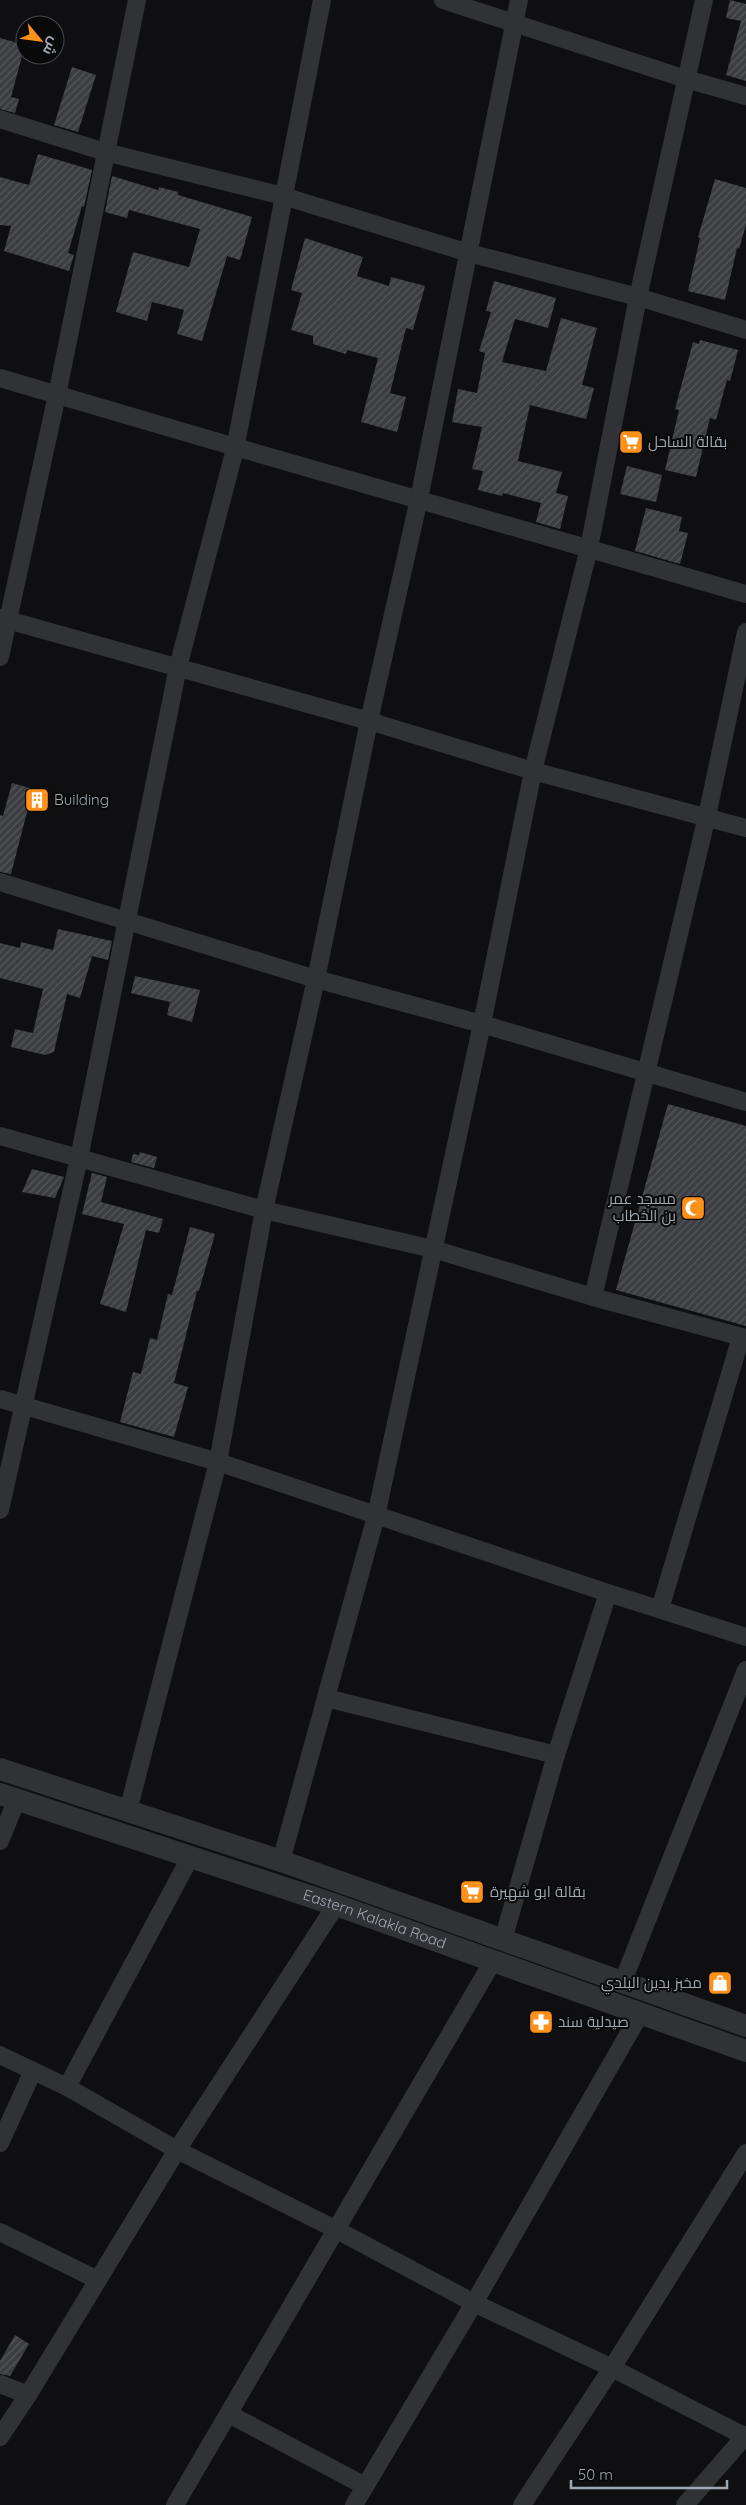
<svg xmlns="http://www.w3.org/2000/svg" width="746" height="2505" font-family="Quicksand,Cairo,sans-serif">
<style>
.building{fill:url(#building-hatch)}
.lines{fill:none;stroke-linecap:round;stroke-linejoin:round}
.minor{stroke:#303236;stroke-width:18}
.tertiary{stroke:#303236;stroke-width:22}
.labels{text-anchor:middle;stroke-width:4;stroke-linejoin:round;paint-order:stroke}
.poi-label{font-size:15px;fill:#9fa8b3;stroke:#0a0a0b;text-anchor:start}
.street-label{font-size:15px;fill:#9fa8b3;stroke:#0a0a0b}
</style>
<defs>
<pattern id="building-hatch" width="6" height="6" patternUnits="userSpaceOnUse" patternTransform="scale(1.25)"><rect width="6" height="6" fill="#3b3d41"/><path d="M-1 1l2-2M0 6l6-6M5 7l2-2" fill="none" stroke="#54565a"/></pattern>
</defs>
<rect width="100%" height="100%" fill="#0f0f11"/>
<g class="building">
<polygon points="730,0 746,4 746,81 726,75 741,21 726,18"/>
<polygon points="0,38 25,45 11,97 19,99 15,113 0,109"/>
<polygon points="72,67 96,75 78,132 54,125"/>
<polygon points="38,154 92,170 84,207 82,206 68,253 74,255 69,271 4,251 11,226 0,225 0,177 29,185"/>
<polygon points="112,176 158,190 159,187 178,192 178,195 252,217 240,260 227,256 202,341 177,334 184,310 152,302 147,321 116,312 133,252 189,267 200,229 129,210 127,218 105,212"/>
<polygon points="715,179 746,188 746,225 739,249 737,248 725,300 688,291 700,238 698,237"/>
<polygon points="305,238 363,257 357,276 389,286 391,277 425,286 413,330 406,328 390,393 406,397 397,432 361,422 378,358 347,350 346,354 313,344 313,336 291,330 302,293 291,290"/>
<polygon points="494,281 556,298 548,328 515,319 502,362 546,371 561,318 597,328 582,385 594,388 586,419 530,405 518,461 562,472 556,493 568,496 560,529 536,522 541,503 503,493 502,496 478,490 483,471 472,469 482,427 452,422 458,389 477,393 485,353 479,351 491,312 486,311"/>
<polygon points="700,340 738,350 730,381 727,380 716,420 710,418 696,477 665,470 679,410 675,409 693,342 699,344"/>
<polygon points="627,466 662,475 656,502 620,494"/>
<polygon points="646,508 682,517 679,531 688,533 680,564 635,551"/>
<polygon points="12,783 33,789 11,874 0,872 0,815 3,816"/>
<polygon points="58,929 112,941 108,960 92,956 80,998 67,994 54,1052 45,1055 11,1047 15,1029 33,1033 43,989 0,978 0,943 20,948 21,942 53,950"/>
<polygon points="135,976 200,990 192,1022 167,1015 170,1002 131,993"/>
<polygon points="668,1104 746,1126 746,1326 616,1290"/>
<polygon points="140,1152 157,1157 154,1168 131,1162 133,1154 139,1155"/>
<polygon points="32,1169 64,1177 55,1198 22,1192"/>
<polygon points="92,1173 107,1177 101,1202 163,1219 159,1233 146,1230 126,1312 100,1304 124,1224 82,1214"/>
<polygon points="190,1227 215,1234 199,1291 197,1291 174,1383 188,1387 174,1437 120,1422 133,1372 141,1374 150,1338 157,1340 168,1294 172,1295"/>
<polygon points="15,2335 29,2344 10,2376 0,2374 0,2361"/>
</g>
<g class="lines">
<g class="minor">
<polyline points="443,0 686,79 746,96"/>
<polyline points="0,119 105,152 283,196 469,253 638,297 746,330"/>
<path d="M0,378C248,452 497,521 746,594"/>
<polyline points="0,618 369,721 533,771 746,828"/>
<polyline points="0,657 57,395 137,0"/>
<polyline points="0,882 316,979 482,1024 746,1102"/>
<polyline points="0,1136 264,1210 433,1249 593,1297 746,1338"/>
<polyline points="593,1297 707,816 746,632"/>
<polyline points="0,1399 218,1462 608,1593 746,1637"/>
<polyline points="0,1510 79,1158 178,667 235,449 322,0"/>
<polyline points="660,1609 741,1337"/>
<polyline points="326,1698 556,1755"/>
<polyline points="128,1811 218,1462 264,1210 316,979 369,721 419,499 519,0"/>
<polyline points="0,1841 17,1799"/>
<polyline points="281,1861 376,1516 482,1024 533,771 589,548 638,297 704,0"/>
<polyline points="503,1940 556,1755 608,1593"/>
<polyline points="623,1981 746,1670"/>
<polyline points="0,2055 67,2087 177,2150 335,2229 474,2303 612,2368 746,2437"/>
<polyline points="67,2087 191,1856"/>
<polyline points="0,2143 33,2071"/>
<polyline points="0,2232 98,2280"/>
<polyline points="0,2384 28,2395"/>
<polyline points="229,2414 365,2486"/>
<polyline points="0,2437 28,2395 177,2150 336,1905"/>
<polyline points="175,2505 493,1961"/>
<polyline points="354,2505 474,2303 640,2014"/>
<polyline points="522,2505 612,2368 746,2153"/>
<polyline points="685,2505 746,2435"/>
</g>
<g class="tertiary">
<polyline points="0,1769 281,1861 746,2026"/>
<path id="s1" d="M0,1794L336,1905L746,2051"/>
</g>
</g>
<defs>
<symbol id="supermarket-square" viewBox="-11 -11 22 22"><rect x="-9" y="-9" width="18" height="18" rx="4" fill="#ff9019" stroke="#0a0a0b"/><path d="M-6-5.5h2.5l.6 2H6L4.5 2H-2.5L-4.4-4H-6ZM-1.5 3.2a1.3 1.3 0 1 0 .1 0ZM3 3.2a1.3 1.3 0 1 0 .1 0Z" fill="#fff"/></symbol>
<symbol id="building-square" viewBox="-11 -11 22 22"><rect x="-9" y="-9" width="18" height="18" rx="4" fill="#ff9019" stroke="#0a0a0b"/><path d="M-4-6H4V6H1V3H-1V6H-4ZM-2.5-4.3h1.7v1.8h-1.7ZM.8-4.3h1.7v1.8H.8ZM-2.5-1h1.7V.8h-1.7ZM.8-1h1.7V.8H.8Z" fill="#fff"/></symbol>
<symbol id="mosque-square" viewBox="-11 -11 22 22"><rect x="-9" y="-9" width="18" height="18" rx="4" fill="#ff9019" stroke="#0a0a0b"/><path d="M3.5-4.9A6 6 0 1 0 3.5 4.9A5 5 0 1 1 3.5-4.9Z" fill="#fff"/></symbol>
<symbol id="shop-square" viewBox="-11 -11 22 22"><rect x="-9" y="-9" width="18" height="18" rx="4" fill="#ff9019" stroke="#0a0a0b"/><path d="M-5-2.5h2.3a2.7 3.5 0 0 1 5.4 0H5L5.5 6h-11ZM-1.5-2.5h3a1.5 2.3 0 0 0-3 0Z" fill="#fff"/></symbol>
<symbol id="pharmacy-square" viewBox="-11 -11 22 22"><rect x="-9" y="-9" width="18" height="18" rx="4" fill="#ff9019" stroke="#0a0a0b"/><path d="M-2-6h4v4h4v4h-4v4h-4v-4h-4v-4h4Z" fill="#fff"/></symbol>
</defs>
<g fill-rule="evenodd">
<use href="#supermarket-square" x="617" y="428" width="28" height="28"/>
<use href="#building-square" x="23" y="786" width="28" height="28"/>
<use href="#mosque-square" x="679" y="1194" width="28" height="28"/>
<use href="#supermarket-square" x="458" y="1878" width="28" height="28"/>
<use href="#shop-square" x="706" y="1969" width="28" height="28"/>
<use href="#pharmacy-square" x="527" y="2008" width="28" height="28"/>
</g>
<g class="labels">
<g class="poi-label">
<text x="648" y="447">بقالة الساحل</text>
<text x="54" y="805">Building</text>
<text x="676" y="1204" text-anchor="end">مسجد عمر<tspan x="676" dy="17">بن الخطاب</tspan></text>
<text x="490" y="1897">بقالة ابو شهيرة</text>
<text x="702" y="1988" text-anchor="end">مخبز بدين البلدي</text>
<text x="558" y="2027">صيدلية سند</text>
</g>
<g class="street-label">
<text dy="5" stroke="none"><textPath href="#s1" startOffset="395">Eastern Kalakla Road</textPath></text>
</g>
</g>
<g transform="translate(40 40) rotate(119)"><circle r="24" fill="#0a0a0b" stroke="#46494e"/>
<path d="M0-4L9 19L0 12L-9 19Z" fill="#ff9019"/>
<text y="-8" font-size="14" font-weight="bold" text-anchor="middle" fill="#9fa8b3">ش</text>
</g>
<path d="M571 2480v8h156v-8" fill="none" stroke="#9fa8b3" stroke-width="2.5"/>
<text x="578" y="2480" font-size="15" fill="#9fa8b3" stroke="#0a0a0b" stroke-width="4" paint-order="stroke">50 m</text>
</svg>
